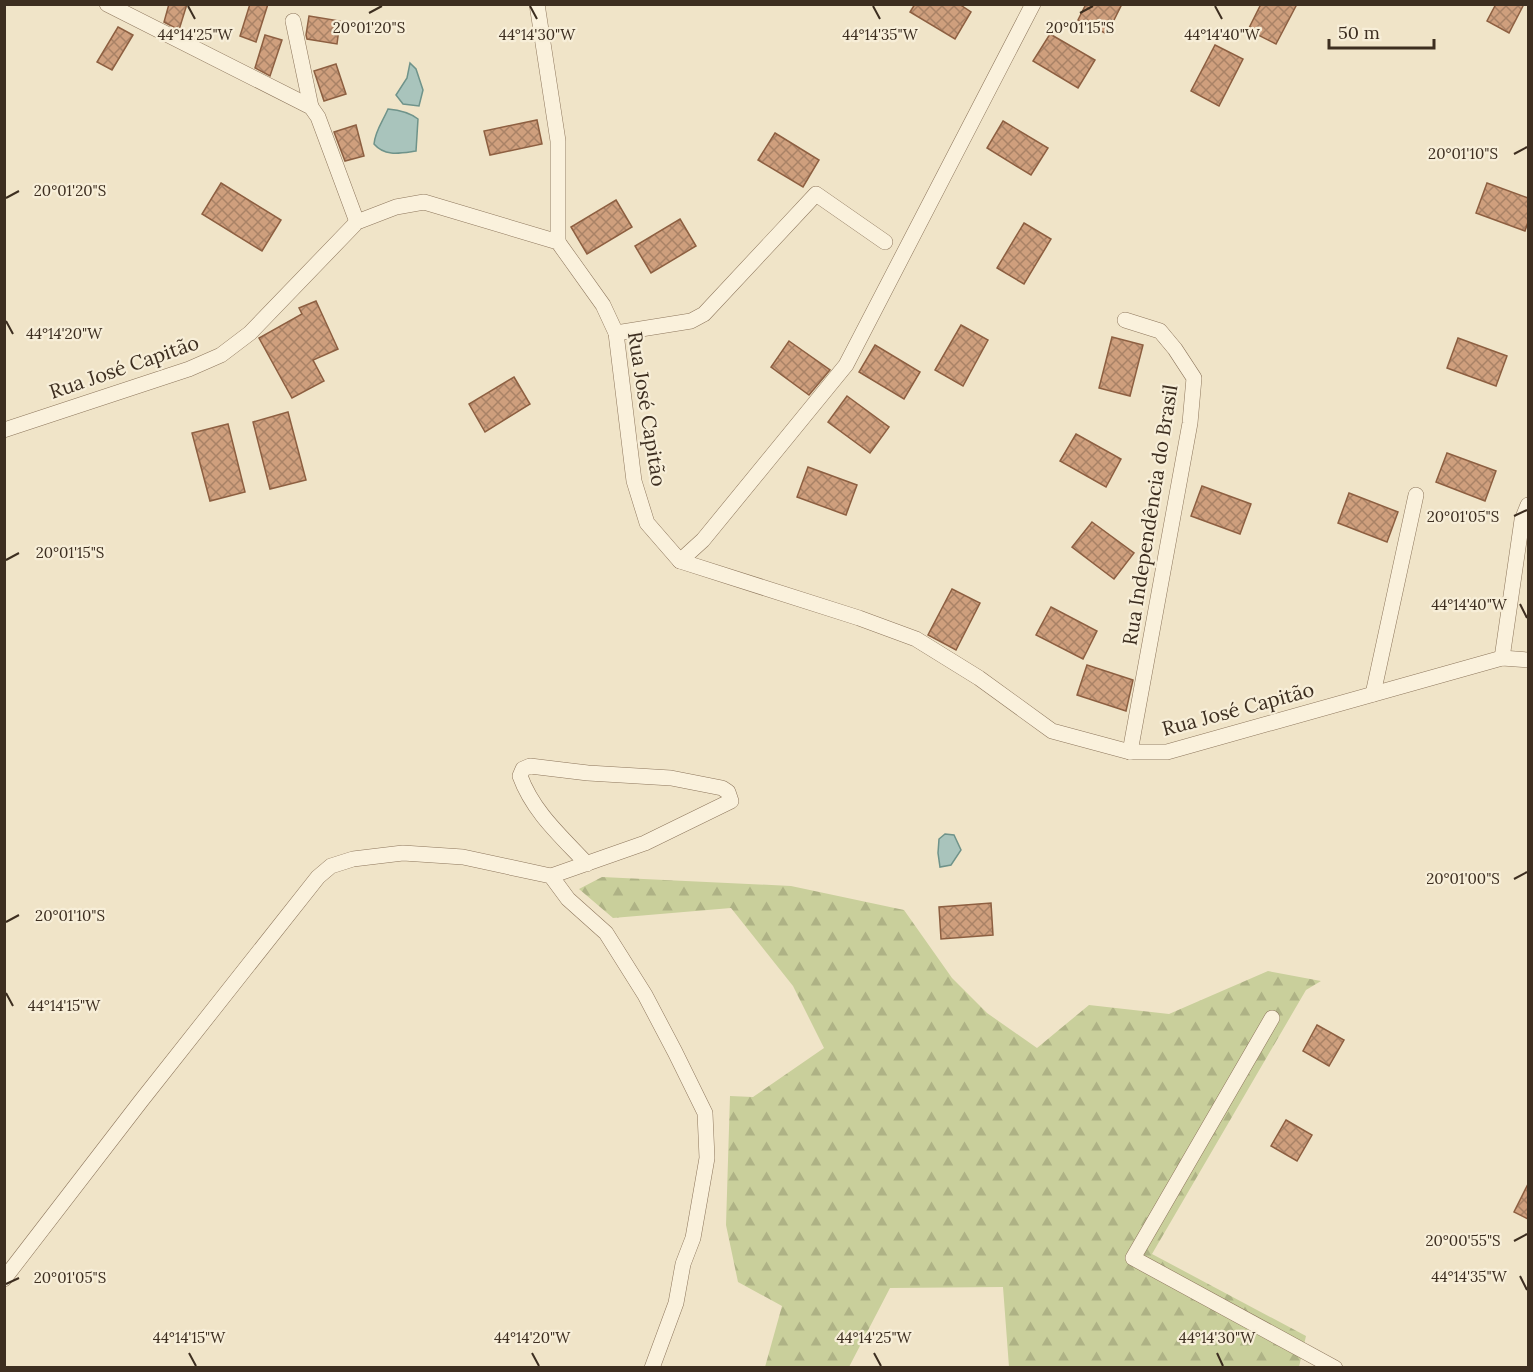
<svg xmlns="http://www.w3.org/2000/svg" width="1533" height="1372" font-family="Lora,serif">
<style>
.forest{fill:url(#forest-firs)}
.water{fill:#a9c4bc;stroke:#6f938a;stroke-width:1.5}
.building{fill:url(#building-cross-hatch);stroke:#8d5f41;stroke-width:1.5}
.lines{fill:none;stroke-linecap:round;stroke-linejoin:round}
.minor-casing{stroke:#8d765c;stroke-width:16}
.minor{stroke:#faf1dc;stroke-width:15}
.ticks{fill:none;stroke:#3d2e20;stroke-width:2}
.labels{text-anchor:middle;stroke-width:4.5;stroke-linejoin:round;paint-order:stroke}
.street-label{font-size:20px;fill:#3d2e20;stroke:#f7eed8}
.ticks-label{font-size:15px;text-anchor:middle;fill:#3d2e20;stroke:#f7eed8;stroke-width:4.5;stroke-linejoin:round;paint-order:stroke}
</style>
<defs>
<pattern id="forest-firs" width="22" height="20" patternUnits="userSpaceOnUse" patternTransform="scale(1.5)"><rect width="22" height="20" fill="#c9cf9b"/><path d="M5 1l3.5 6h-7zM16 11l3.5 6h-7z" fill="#aeb285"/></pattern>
<pattern id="building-cross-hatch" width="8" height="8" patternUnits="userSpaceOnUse" patternTransform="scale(1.5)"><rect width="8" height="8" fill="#cf9f7d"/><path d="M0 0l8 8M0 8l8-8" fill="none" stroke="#a98266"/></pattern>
</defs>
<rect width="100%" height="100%" fill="#f0e4c8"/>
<polygon class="forest" points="602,877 791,886 904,910 952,978 987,1013 1037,1048 1089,1005 1169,1014 1268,971 1321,981 1306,990 1152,1254 1306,1336 1299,1367 1009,1367 1003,1287 890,1288 849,1367 765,1367 782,1306 738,1282 726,1225 730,1096 753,1097 824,1048 793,986 731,908 613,918 579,889"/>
<g class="water">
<polygon points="410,63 416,69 423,90 419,106 403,104 396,95 407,78"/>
<path d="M388,109C399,110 409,112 418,119L416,151C401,153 385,157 374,144C375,131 383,121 388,109Z"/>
<polygon points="945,834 954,835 961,850 951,865 940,867 938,853 939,839"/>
</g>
<g class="building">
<polygon points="169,4 187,4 179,30 164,22"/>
<polygon points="250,4 268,4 256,42 240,36"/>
<polygon points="915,4 959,4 971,12 955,39 910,12"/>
<polygon points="1086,4 1122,4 1107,34 1078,20"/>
<polygon points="1261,4 1297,4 1276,44 1248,30"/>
<polygon points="1496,4 1524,4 1509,33 1487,21"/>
<polygon points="309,16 340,21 337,44 307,39 306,35"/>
<polygon points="118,27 133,35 112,70 97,62"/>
<polygon points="1050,34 1095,60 1078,88 1033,61"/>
<polygon points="265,35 282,40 270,76 255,68"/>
<polygon points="1215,45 1243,59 1219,106 1191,91"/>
<polygon points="336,64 346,94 324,101 314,71"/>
<polygon points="537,120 542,144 490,155 484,131"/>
<polygon points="1003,121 1048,148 1031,175 987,148"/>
<polygon points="356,125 364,156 345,161 334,132"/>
<polygon points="775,133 819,160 803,187 758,160"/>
<polygon points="221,183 281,220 262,251 202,214"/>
<polygon points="1487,183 1528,198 1528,222 1525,231 1476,213"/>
<polygon points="616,200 632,227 587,254 571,227"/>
<polygon points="680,219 696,246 651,273 635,246"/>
<polygon points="1024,223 1051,239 1024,284 997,268"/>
<polygon points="316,301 338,349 313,360 324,381 292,398 259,338 302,314 299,308"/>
<polygon points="961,325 988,340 963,386 935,370"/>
<polygon points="1112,337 1143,345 1130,396 1099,388"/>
<polygon points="1458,338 1507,356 1496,386 1447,368"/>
<polygon points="789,341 830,370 809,395 771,367"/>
<polygon points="875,345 920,372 904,399 859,372"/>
<polygon points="514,377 530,404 485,432 469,404"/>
<polygon points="847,396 889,427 870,453 828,422"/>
<polygon points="288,412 306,480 270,489 253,422"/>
<polygon points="228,424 245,492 210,501 192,433"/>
<polygon points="1076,434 1121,459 1106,487 1060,461"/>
<polygon points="1447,453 1496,471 1485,501 1436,482"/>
<polygon points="808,467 857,485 846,515 797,497"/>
<polygon points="1202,486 1251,504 1240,534 1191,516"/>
<polygon points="1349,493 1398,512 1387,542 1338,523"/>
<polygon points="1092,522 1134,553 1114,579 1072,547"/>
<polygon points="952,589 980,603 956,650 928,635"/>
<polygon points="1051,607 1097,631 1083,659 1036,635"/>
<polygon points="1087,665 1133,680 1126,711 1077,695"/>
<polygon points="991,903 993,935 941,939 939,907"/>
<polygon points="1317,1025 1344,1040 1329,1066 1303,1051"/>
<polygon points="1286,1120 1312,1135 1297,1161 1271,1146"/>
<polygon points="1528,1184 1528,1219 1514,1212"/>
</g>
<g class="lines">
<defs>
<g id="minor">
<polyline points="107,4 311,107 318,117 357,222"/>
<polyline points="537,4 558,141 558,242"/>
<polyline points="293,21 311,107"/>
<polyline points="1125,320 1160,331 1175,349 1194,378 1190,423 1130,752"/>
<polyline points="616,333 691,321 704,314 816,194 885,242"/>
<polyline points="4,430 189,369 221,355 250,333 357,222 396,207 424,202 558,242 603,305 616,333 634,481 647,523 680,561 859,618 916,639 979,678 1052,731 1130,752 1167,752 1502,658 1528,660"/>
<polyline points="680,561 703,540 846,365 1033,4"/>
<polyline points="1502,658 1522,520 1528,505"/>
<polyline points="1373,694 1416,495"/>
<path d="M551,876L645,843L731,801L728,792L722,788L671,778L588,773L530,766L523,769L520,776C533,812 562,837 587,864"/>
<polyline points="1272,1018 1133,1258 1335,1368"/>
<polyline points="4,1279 141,1101 318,877 331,866 353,859 403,853 463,857 551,876 568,899 606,933 645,995 675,1052 705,1113 707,1158 693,1238 683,1264 676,1303 652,1368"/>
</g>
</defs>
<use href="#minor" class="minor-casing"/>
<use href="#minor" class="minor"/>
</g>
<path class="ticks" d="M188,6L195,19M530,6L537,19M873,6L880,19M1215,6L1222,19M369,13L382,6M1080,13L1093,6M1514,154L1527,147M6,198L19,191M6,321L13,334M1514,516L1527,510M6,560L19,553M1520,604L1527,618M1514,879L1527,872M6,922L19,915M6,993L13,1006M1514,1241L1527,1234M1520,1276L1527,1290M6,1284L19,1278M189,1353L196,1366M532,1353L539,1366M874,1353L881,1366M1217,1353L1223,1366"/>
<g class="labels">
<g class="street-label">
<text transform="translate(124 367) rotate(-19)" y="7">Rua José Capitão</text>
<text transform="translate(647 409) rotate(81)" y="7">Rua José Capitão</text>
<text transform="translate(1150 515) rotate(-81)" y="7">Rua Independência do Brasil</text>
<text transform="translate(1238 709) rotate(-15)" y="7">Rua José Capitão</text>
</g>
</g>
<g class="ticks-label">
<text x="369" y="33">20°01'20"S</text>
<text x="1080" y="33">20°01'15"S</text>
<text x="195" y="40">44°14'25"W</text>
<text x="537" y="40">44°14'30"W</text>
<text x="880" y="40">44°14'35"W</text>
<text x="1222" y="40">44°14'40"W</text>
<text x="1463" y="159">20°01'10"S</text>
<text x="70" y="196">20°01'20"S</text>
<text x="64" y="339">44°14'20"W</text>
<text x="1463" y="522">20°01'05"S</text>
<text x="70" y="558">20°01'15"S</text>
<text x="1469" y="610">44°14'40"W</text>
<text x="1463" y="884">20°01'00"S</text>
<text x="70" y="921">20°01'10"S</text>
<text x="64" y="1011">44°14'15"W</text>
<text x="1463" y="1246">20°00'55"S</text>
<text x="1469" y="1282">44°14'35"W</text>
<text x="70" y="1283">20°01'05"S</text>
<text x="189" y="1343">44°14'15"W</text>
<text x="532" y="1343">44°14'20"W</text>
<text x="874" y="1343">44°14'25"W</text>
<text x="1217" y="1343">44°14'30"W</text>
</g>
<rect width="1533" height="1372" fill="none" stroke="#3d2e20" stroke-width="12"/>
<path d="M1329 39v9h105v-9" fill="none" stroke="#3d2e20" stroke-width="3"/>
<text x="1338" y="39" font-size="18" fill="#3d2e20" stroke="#f7eed8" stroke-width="4.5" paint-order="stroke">50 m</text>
</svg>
